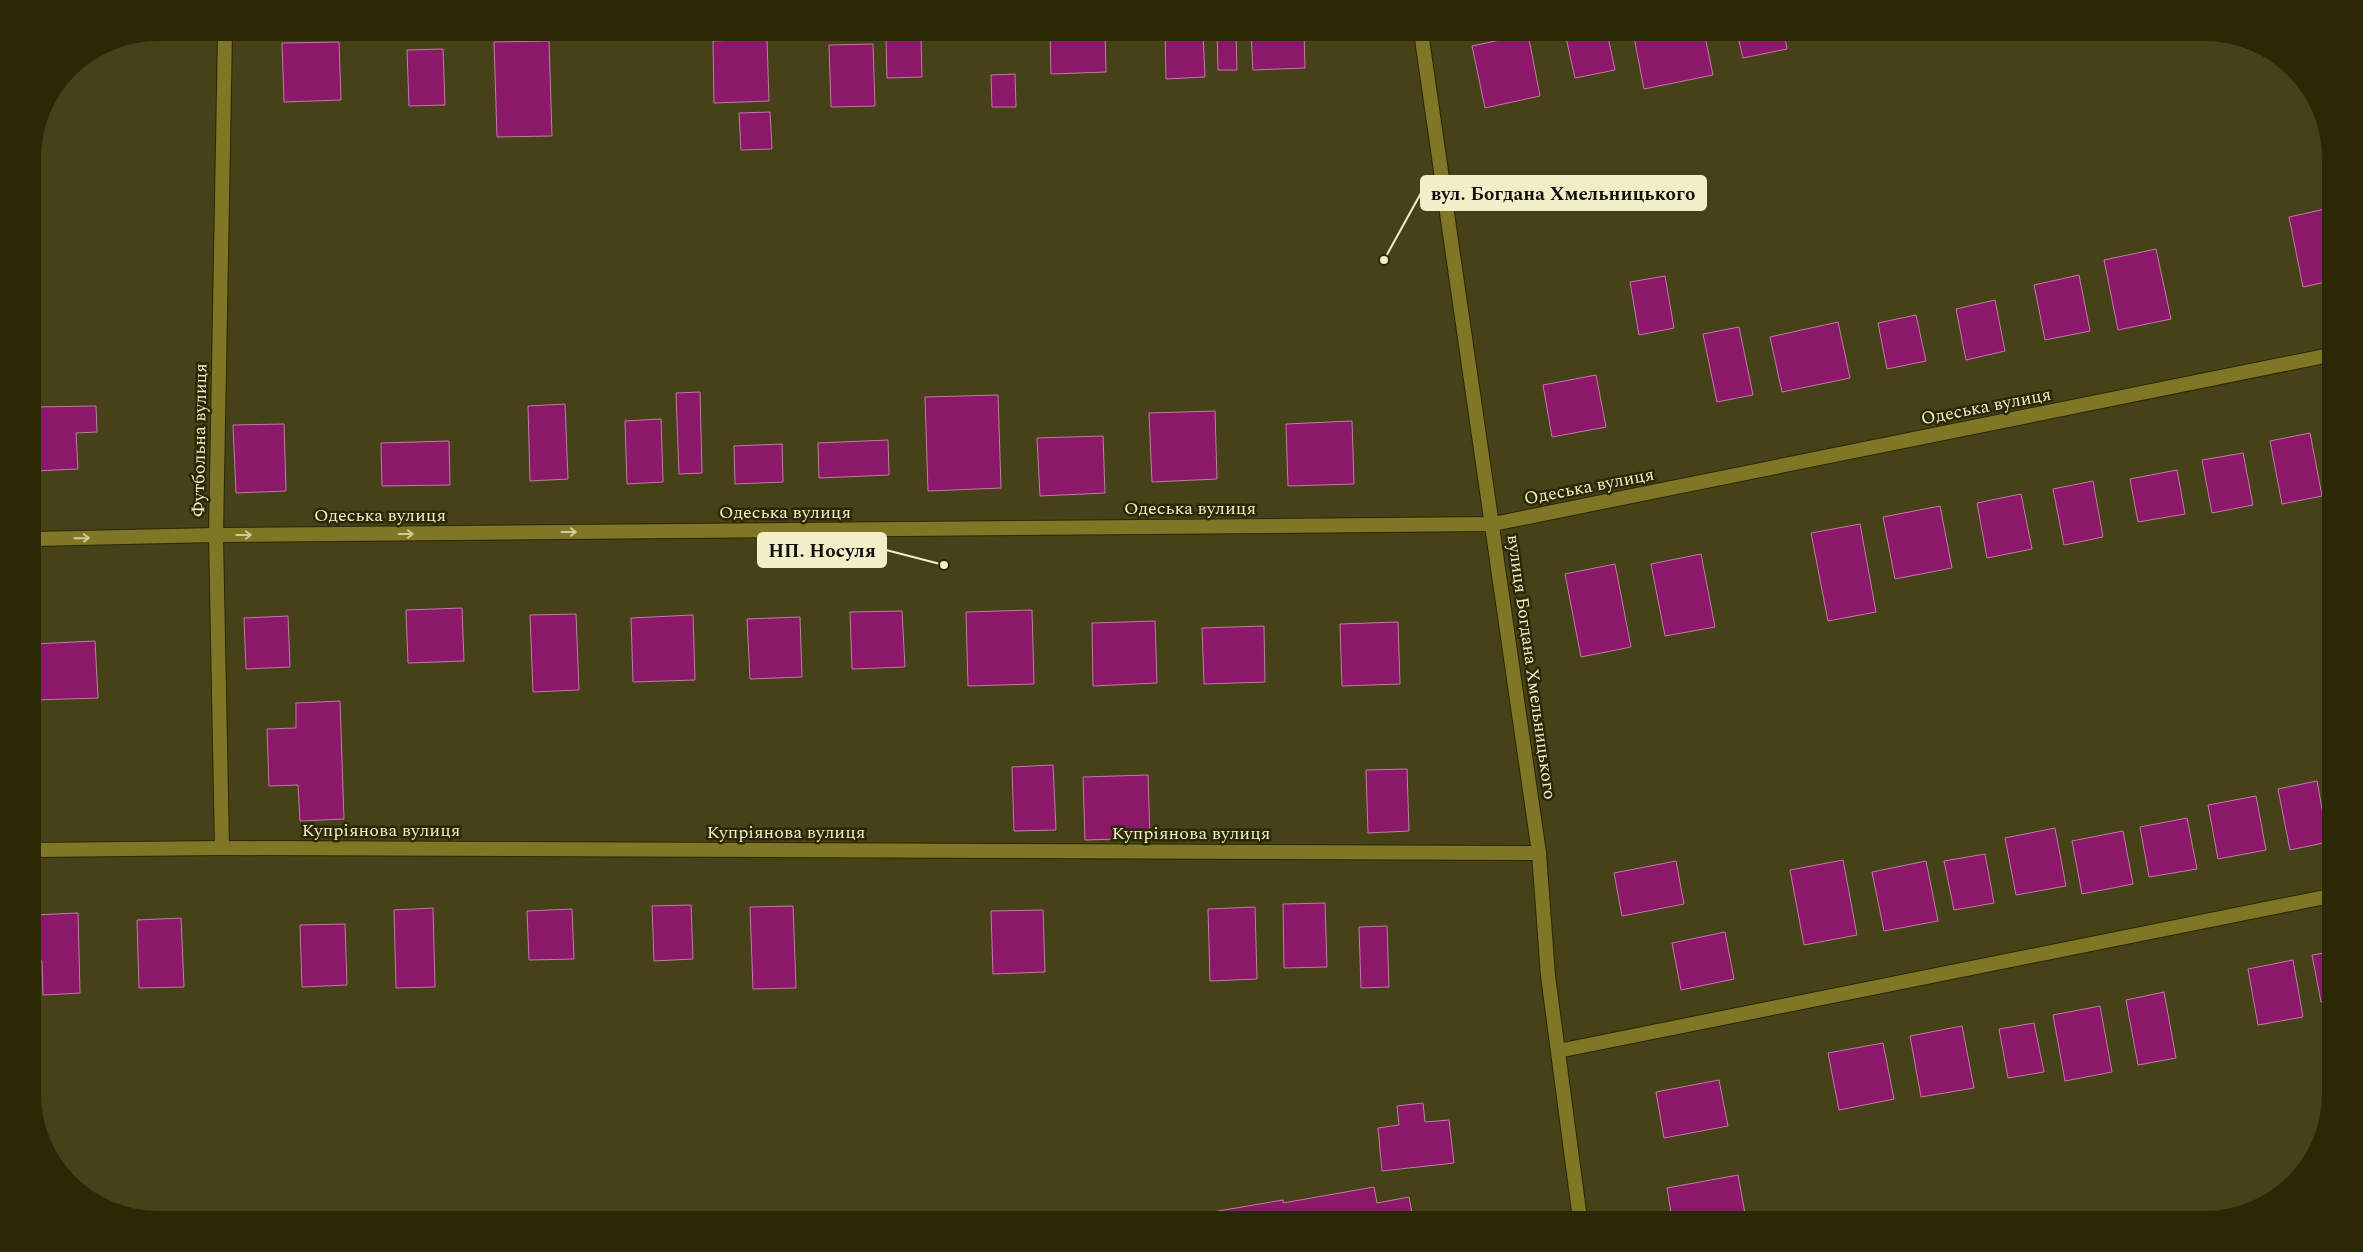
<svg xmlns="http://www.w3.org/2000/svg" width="2363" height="1252" font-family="Spectral,serif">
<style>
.building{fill:#8b1869;stroke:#bf7ba4}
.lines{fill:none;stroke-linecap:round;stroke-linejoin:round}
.minor-casing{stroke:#2c2700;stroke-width:16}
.tertiary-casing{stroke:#2c2700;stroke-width:16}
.minor{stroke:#7f7726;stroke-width:14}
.tertiary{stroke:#7f7726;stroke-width:14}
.oneway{stroke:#d0ca97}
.labels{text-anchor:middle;stroke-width:5;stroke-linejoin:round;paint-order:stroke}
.street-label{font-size:18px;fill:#f2eec8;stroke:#2b2806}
.leader{fill:none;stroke:#f2eec8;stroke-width:2}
.callout-dot{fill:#f2eec8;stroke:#2b2806;stroke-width:2}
.callout{fill:#f2eec8;stroke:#f2eec8;stroke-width:2}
.callout-label{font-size:19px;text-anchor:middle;font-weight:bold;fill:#111}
</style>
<rect width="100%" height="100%" fill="#464118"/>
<g class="building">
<polygon points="1050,32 1105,32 1106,72 1051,74"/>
<polygon points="1165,32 1203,32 1205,77 1166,79"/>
<polygon points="1217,32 1236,32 1237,70 1218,70"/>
<polygon points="1251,32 1304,32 1305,68 1253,70"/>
<polygon points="1607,32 1615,70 1575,78 1565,33"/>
<polygon points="1633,32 1704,32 1713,75 1644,89"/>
<polygon points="1737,32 1784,32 1787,49 1743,58"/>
<polygon points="1806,32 1834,32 1807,38"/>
<polygon points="1528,34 1540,96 1485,108 1472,46"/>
<polygon points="921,38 922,77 887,78 886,39"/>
<polygon points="767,39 769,101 714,103 713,41"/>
<polygon points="549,41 552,136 497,137 494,42"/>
<polygon points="339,42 341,100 284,102 282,43"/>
<polygon points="873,44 875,106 831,107 829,45"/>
<polygon points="443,49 445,105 409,106 407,50"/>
<polygon points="1015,74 1016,107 992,107 991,75"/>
<polygon points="51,96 51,108 44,108 45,103"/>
<polygon points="770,112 772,149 741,150 739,113"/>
<polygon points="2330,208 2330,281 2303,287 2289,217"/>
<polygon points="2156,249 2171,319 2118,330 2104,260"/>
<polygon points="2079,275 2090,331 2045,340 2034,285"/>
<polygon points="1665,276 1674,328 1639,335 1630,282"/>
<polygon points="1995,300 2005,351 1966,360 1956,309"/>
<polygon points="1916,315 1926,361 1887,369 1878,323"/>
<polygon points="1838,322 1850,378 1782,392 1770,337"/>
<polygon points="1739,327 1753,395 1717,402 1703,334"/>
<polygon points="1596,375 1606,427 1552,437 1543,385"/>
<polygon points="700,392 702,473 679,474 676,393"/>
<polygon points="998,395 1001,488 928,491 925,397"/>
<polygon points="565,404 568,479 530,481 528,406"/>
<polygon points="96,406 97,432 76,433 78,469 33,471 33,407"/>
<polygon points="1215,411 1217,479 1152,482 1149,413"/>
<polygon points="661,419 663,482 627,484 625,421"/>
<polygon points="1352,421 1354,484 1288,486 1286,424"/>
<polygon points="284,424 286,491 236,493 233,425"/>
<polygon points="2310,433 2322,496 2282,504 2270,441"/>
<polygon points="1103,436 1105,493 1040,496 1037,438"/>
<polygon points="888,440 889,475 819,478 818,443"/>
<polygon points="449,441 450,485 382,486 381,443"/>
<polygon points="782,444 783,482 735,484 734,446"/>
<polygon points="2243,453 2253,505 2212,513 2202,460"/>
<polygon points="2177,470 2185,514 2138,522 2130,479"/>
<polygon points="2093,481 2103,537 2064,545 2053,489"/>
<polygon points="2021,494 2032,549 1987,558 1977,503"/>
<polygon points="1940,506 1952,568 1895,579 1883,517"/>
<polygon points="1860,524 1876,612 1828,621 1811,533"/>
<polygon points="1701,554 1715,627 1665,636 1651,564"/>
<polygon points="1615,564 1631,647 1581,657 1565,574"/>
<polygon points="462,608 464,661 408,663 406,610"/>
<polygon points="1032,610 1034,684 968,686 966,612"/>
<polygon points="902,611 905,667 852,669 850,612"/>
<polygon points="576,614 579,690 533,692 530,615"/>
<polygon points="693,615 695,680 633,682 631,618"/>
<polygon points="288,616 290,667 246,669 244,618"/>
<polygon points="800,617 802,677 750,679 747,619"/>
<polygon points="1155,621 1157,683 1093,686 1092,623"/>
<polygon points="1398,622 1400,684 1342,686 1340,624"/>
<polygon points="1264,626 1265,682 1204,684 1202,628"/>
<polygon points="95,641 98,698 33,700 33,644"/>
<polygon points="340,701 344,819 300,821 298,785 269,786 267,729 296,728 296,703"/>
<polygon points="1053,765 1056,830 1014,831 1012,767"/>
<polygon points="1407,769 1409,831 1368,833 1366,770"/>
<polygon points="1148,775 1150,838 1085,840 1083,777"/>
<polygon points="2317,781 2328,842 2290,850 2278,789"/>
<polygon points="2256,796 2266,850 2218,859 2208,805"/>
<polygon points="2187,818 2197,869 2149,877 2140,827"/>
<polygon points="2055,828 2066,886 2016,895 2005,838"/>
<polygon points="2123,831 2133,884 2082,894 2072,841"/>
<polygon points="1985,854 1994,903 1954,910 1944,861"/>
<polygon points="1843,860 1857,935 1804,945 1790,870"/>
<polygon points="1676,861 1684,904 1622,916 1614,873"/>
<polygon points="1926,861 1938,921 1884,931 1872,872"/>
<polygon points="1325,903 1327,967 1284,968 1283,904"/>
<polygon points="691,905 693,959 654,961 652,906"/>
<polygon points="793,906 796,988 753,989 750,907"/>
<polygon points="1255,907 1257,979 1210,981 1208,909"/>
<polygon points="433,908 435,987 396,988 394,910"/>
<polygon points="572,909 574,959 529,960 527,911"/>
<polygon points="1043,910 1045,972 993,974 991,911"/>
<polygon points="78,913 80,993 43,995 42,961 33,961 33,915"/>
<polygon points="181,918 184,987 139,988 137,920"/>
<polygon points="345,924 347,985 302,987 300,925"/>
<polygon points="1387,926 1389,987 1361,988 1359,927"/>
<polygon points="1725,932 1734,979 1681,990 1672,943"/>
<polygon points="2330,952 2330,1000 2321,1002 2312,955"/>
<polygon points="2293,960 2303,1017 2258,1025 2248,969"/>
<polygon points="2164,992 2176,1058 2138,1065 2126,1000"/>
<polygon points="2100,1006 2112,1072 2065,1081 2053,1015"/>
<polygon points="2034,1023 2044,1072 2008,1078 1999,1029"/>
<polygon points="1962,1026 1974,1088 1921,1097 1910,1036"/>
<polygon points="1883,1043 1894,1099 1839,1110 1828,1053"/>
<polygon points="1719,1080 1728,1126 1664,1138 1656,1092"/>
<polygon points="1423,1103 1425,1122 1449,1120 1454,1163 1382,1171 1378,1128 1399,1125 1397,1106"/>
<polygon points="1738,1175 1746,1219 1672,1219 1667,1188"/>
<polygon points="1374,1187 1377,1203 1409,1197 1413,1219 1196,1219 1195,1215 1283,1200 1283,1203"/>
<polygon points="1467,1214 1468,1219 1435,1219"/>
</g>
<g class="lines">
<defs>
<g id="minor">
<polyline points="1493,524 2330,355"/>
<polyline points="222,848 216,535 225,32"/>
<polyline points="33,850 222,848 1539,853"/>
<polyline points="1558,1051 2330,896"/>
</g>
<g id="tertiary">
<polyline points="1421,32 1539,853 1548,976 1580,1219"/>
<polyline points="33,539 216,535 1493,524"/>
</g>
</defs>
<use href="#minor" class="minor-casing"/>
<use href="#tertiary" class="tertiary-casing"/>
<use href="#minor" class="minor"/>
<use href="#tertiary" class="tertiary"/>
</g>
<defs><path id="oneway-shaft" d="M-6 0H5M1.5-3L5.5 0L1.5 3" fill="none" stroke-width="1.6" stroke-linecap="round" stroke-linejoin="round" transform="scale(1.25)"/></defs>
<g class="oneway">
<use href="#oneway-shaft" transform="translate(569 532)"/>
<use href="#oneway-shaft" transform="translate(406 534)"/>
<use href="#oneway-shaft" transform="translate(244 535)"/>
<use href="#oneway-shaft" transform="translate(82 538) rotate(-1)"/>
</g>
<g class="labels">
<g class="street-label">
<text transform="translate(1986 406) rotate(-11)" y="6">Одеська вулиця</text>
<text transform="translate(199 440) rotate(-89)" y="6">Футбольна вулиця</text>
<text transform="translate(1589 486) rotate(-11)" y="6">Одеська вулиця</text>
<text x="1190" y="514">Одеська вулиця</text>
<text x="785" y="518">Одеська вулиця</text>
<text x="380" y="521">Одеська вулиця</text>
<text transform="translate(1532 667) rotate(82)" y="6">вулиця Богдана Хмельницького</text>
<text x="381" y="836">Купріянова вулиця</text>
<text x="786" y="838">Купріянова вулиця</text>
<text x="1191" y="839">Купріянова вулиця</text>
</g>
</g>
<path d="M0 0H2363V1252H0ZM158 41H2205A117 117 0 0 1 2322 158V1094A117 117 0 0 1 2205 1211H158A117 117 0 0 1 41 1094V158A117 117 0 0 1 158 41Z" fill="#2b2806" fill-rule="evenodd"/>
<path class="leader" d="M1384 260L1421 193M944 565L886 550"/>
<g class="callout-dot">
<circle cx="1384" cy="260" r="5"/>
<circle cx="944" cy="565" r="5"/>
</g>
<g class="callout">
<rect x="1421" y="176" width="285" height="34" rx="5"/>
<rect x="758" y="533" width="128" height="34" rx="5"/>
</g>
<g class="callout-label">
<text x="1563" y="200">вул. Богдана Хмельницького</text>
<text x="822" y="557">НП. Носуля</text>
</g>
</svg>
